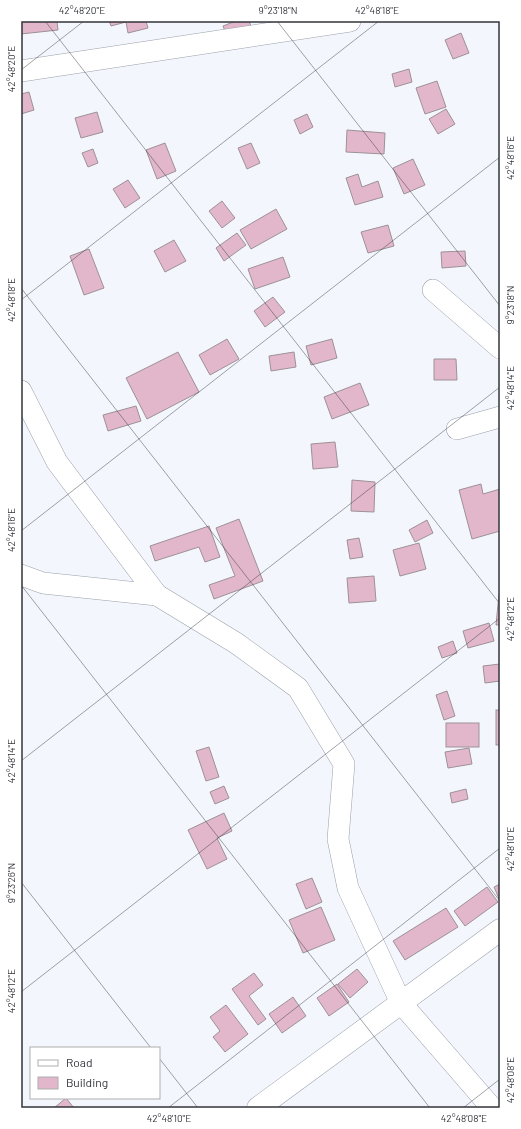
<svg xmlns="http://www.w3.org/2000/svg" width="521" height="1129" font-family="Barlow,sans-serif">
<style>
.building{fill:#e2b7cb;stroke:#9d9196}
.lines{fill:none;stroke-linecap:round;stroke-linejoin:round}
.street-casing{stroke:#9ba1ab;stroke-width:22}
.secondary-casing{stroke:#9ba1ab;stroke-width:23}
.street{stroke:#fff;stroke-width:21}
.secondary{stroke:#fff;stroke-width:22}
.ticks{fill:none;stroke:#323439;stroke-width:1;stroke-opacity:0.45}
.neatline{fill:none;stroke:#323439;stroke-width:1.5}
.ticks-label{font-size:10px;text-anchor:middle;fill:#323439}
</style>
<rect width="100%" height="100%" fill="#f3f7fd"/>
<g class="building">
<polygon points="21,21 57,21 58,30 21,34"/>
<polygon points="109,21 146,21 148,28 128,33 126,22 111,26"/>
<polygon points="236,21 249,21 253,31 229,41 223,26"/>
<polygon points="461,33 469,53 453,59 445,40"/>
<polygon points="409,69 412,82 395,87 392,74"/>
<polygon points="437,81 446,107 425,114 416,88"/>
<polygon points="29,92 34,110 21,114 21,94"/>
<polygon points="446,109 455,124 438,134 429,119"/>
<polygon points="97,112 103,132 81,138 75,118"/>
<polygon points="307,114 313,127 300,134 294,120"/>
<polygon points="347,130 385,133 384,154 346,152"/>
<polygon points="165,143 176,171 157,179 146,150"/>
<polygon points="251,143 260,163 247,169 238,148"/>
<polygon points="93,149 98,163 88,167 82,153"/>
<polygon points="413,159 425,185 404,194 393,168"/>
<polygon points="358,174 362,187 378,181 383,197 355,205 346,178"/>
<polygon points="128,180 140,198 125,208 113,189"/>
<polygon points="222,201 235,218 222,228 209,211"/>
<polygon points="276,209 287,229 251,249 240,230"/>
<polygon points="388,225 394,246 368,253 361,232"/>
<polygon points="237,233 246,245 224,261 216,248"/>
<polygon points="174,240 186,261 165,272 154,251"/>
<polygon points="89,249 104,288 84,295 70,256"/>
<polygon points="465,251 466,266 442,268 441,252"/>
<polygon points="283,257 290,277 255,289 248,269"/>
<polygon points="273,297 285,312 265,327 254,311"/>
<polygon points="227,339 239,359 210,375 199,355"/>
<polygon points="332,339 337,358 311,365 306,346"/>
<polygon points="178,352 199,392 147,419 126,378"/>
<polygon points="294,352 296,367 271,371 269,356"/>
<polygon points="434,359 456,359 457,380 434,380"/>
<polygon points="360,383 369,405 332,419 324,397"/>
<polygon points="136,406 141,421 108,431 103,415"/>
<polygon points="335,442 338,467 313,469 311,444"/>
<polygon points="352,480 375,482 374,512 351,511"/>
<polygon points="481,484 483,494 500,489 500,531 472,539 459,490"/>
<polygon points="239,519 263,581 214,599 209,585 235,576 216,528"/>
<polygon points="427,520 433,533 415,542 409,530"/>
<polygon points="209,526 220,557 205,562 199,547 155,561 150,546"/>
<polygon points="359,538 363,557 350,559 347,540"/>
<polygon points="419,543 426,569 400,576 393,550"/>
<polygon points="374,576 376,601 349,603 347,578"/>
<polygon points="499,594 500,594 500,625 496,625"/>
<polygon points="489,623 494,641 468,648 463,631"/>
<polygon points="453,641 457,653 442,658 438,647"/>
<polygon points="500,664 500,681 485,683 483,666"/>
<polygon points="447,691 455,716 444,720 436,695"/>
<rect x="496" y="710" width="4" height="35"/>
<rect x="446" y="723" width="33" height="24"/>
<polygon points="209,747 219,777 206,781 196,751"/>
<polygon points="469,748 472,764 448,768 445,752"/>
<polygon points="224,786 229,798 215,804 210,792"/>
<polygon points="466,789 468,799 452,803 450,793"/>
<polygon points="224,813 232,831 217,838 227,859 207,869 188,830"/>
<polygon points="312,878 322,902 306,909 296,884"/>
<polygon points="500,884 500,901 494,887"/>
<polygon points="487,887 498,902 465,926 454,911"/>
<polygon points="321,907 335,940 303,953 289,920"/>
<polygon points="446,908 458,927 405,960 393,941"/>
<polygon points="357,969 368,982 350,998 338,984"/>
<polygon points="254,973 263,985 249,996 266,1019 258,1025 232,989"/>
<polygon points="337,984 349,1002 329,1016 317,998"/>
<polygon points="293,997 306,1016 282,1033 269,1014"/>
<polygon points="226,1005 248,1034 225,1052 213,1037 220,1031 210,1017"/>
<polygon points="66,1098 74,1108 54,1108"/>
</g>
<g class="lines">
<defs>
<g id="street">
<polyline points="21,71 350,21"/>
<polyline points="433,290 500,348"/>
<polyline points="21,391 57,462 157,595 236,643 298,688 344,764 338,839 348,888 401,1003 492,1108"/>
<polyline points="457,429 500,417"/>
<polyline points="21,575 43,583 157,595"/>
</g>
<polyline id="secondary" points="258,1108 500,930"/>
</defs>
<use href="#street" class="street-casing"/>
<use href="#secondary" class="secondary-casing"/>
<use href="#street" class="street"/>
<use href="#secondary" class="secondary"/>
</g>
<path class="ticks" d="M45,21L500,604M277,21L500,306M21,70L84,21M21,288L500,901M21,300L379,21M21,531L500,157M21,585L430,1108M21,761L500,387M21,882L151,1048M21,992L500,618M159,1058L198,1108M168,1108L500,848M463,1108L500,1079"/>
<rect width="521" height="1129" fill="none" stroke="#ffffff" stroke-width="44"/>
<rect x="30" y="1047" width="130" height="52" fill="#ffffff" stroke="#adaeb0"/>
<rect x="38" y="1060" width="20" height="6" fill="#ffffff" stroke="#adaeb0"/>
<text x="66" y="1067" font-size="12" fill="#323439">Road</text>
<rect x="38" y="1077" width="20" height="12" fill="#e2b7cb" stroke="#adaeb0"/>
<text x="66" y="1087" font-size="12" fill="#323439">Building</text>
<rect x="22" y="22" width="477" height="1085" class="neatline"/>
<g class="ticks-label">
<text x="82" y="14">42°48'20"E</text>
<text x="278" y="14">9°23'18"N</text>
<text x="377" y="14">42°48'18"E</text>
<text transform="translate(11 69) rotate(-90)" y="4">42°48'20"E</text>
<text transform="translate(510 158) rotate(-90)" y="4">42°48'16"E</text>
<text transform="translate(11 300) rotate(-90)" y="4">42°48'18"E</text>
<text transform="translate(510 305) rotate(-90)" y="4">9°23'18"N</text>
<text transform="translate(510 388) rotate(-90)" y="4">42°48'14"E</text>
<text transform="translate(11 530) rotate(-90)" y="4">42°48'16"E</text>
<text transform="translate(510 619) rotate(-90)" y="4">42°48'12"E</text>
<text transform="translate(11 761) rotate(-90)" y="4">42°48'14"E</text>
<text transform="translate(510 849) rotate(-90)" y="4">42°48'10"E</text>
<text transform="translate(11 883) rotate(-90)" y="4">9°23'26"N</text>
<text transform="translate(11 991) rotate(-90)" y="4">42°48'12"E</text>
<text transform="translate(510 1080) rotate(-90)" y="4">42°48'08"E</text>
<text x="169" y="1122">42°48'10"E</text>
<text x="464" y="1122">42°48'08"E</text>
</g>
</svg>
